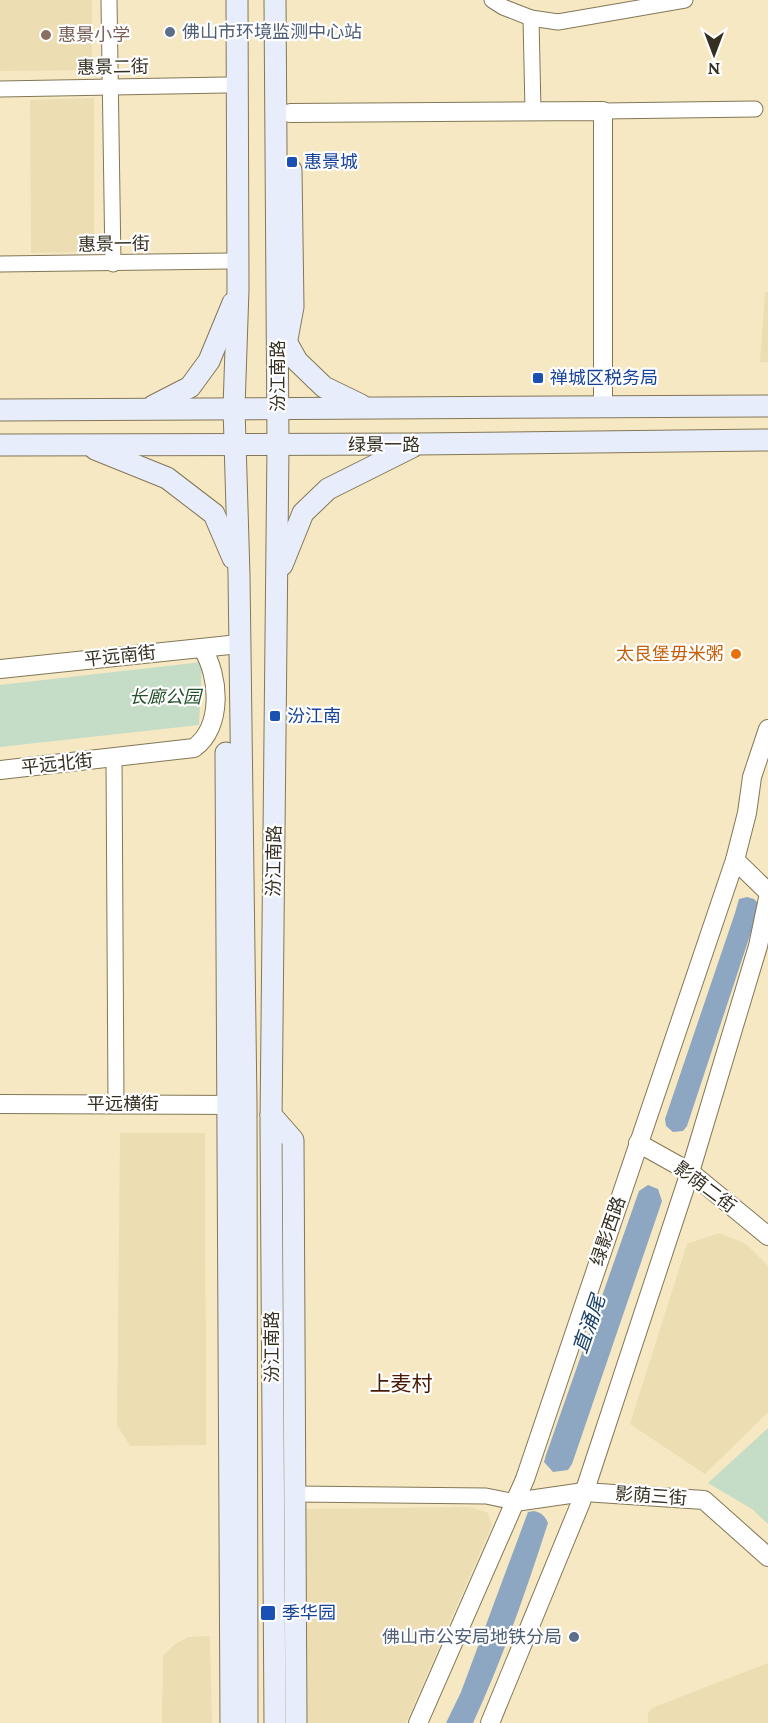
<svg xmlns="http://www.w3.org/2000/svg" width="768" height="1723" font-family="Lora,'Noto Sans SC',serif">
<style>
.built{fill:#edddb2}
.green{fill:#c5dcc7}
.water{fill:#8da6c1}
.lines{fill:none;stroke-linecap:round;stroke-linejoin:round}
.minor-casing{stroke:#837756;stroke-width:17}
.tertiary-casing{stroke:#837756;stroke-width:20}
.secondary-casing{stroke:#837756;stroke-width:23}
.minor{stroke:#fff;stroke-width:15}
.tertiary{stroke:#fff;stroke-width:18}
.secondary{stroke:#e8edfb;stroke-width:21}
.service-dot{fill:#5c6f8a;stroke:#fff;stroke-width:2}
.education-dot{fill:#8d6e63;stroke:#fff;stroke-width:2}
.transit-dot{fill:#1a4fb4;stroke:#fff;stroke-width:2}
.food-dot{fill:#e8710a;stroke:#fff;stroke-width:2}
.labels{text-anchor:middle;stroke-width:4.5;stroke-linejoin:round;paint-order:stroke}
.service-label{font-size:18px;fill:#4e5e75;stroke:#fff;text-anchor:start}
.education-label{font-size:18px;fill:#785e54;stroke:#fff;text-anchor:start}
.street-label{font-size:18px;fill:#342f21;stroke:#fff}
.transit-label{font-size:18px;fill:#164399;stroke:#fff;text-anchor:start}
.food-label{font-size:18px;fill:#c56008;stroke:#fff;text-anchor:end}
.park-label{font-size:18px;font-style:italic;fill:#25512c;stroke:#fff}
.water-label{font-size:20px;font-style:italic;fill:#1a4167;stroke:#fff}
.quarter-label{font-size:21px;fill:#491903;stroke:#fff}
</style>
<rect width="100%" height="100%" fill="#f6e8c3"/>
<g class="built">
<polygon points="0,0 92,0 92,70 0,71"/>
<polygon points="94,98 94,252 31,253 30,100"/>
<polygon points="765,292 768,292 768,362 760,362"/>
<polygon points="120,1133 205,1133 206,1445 130,1446 117,1425"/>
<polygon points="719,1233 746,1244 768,1266 768,1412 705,1474 630,1424 687,1244"/>
<polygon points="470,1507 488,1513 492,1525 406,1723 302,1723 301,1509"/>
<polygon points="210,1636 212,1723 162,1723 163,1656 174,1645 188,1637"/>
<polygon points="768,1663 768,1723 648,1723 648,1713 652,1708"/>
</g>
<g class="green">
<polygon points="202,662 199,725 0,747 0,685"/>
<polygon points="768,1428 768,1524 752,1509 708,1483"/>
</g>
<g class="water">
<polygon points="747,897 754,899 760,905 687,1126 683,1131 673,1132 666,1126 665,1119 735,913 739,899"/>
<polygon points="648,1185 658,1189 662,1201 572,1464 568,1470 553,1472 544,1462 546,1455 639,1191"/>
<path d="M534,1511C542,1513 545,1516 548,1523C526,1591 503,1658 473,1723H446L461,1692L528,1512Z"/>
</g>
<g class="lines">
<defs>
<g id="minor">
<polyline points="109,0 113,264"/>
<polyline points="492,0 503,7 531,18 558,22 685,0"/>
<polyline points="531,18 533,111"/>
<polyline points="0,89 226,85"/>
<polyline points="603,111 755,109"/>
<polyline points="0,264 228,261"/>
<polyline points="114,758 116,1104"/>
<polyline points="295,1494 486,1496 515,1502"/>
</g>
<g id="tertiary">
<polyline points="290,113 603,111 603,406"/>
<polyline points="0,669 239,644"/>
<path d="M0,770L194,748C223,727 220,676 202,648"/>
<polyline points="735,860 768,892"/>
<polyline points="0,1104 241,1105"/>
<polyline points="638,1143 690,1172 768,1236"/>
<polyline points="515,1502 584,1492 704,1500 768,1557"/>
<polyline points="418,1723 525,1479 735,860 747,813 752,777 768,729"/>
<polyline points="490,1723 581,1502 690,1172 758,946 768,898"/>
</g>
<g id="secondary">
<polyline points="237,0 238,289 234,408 239,575 246,1105 247,1723"/>
<polyline points="275,0 278,445 271,1123 275,1723"/>
<polyline points="279,329 297,361 324,387 361,405"/>
<polyline points="287,339 293,307 291,170"/>
<polyline points="153,406 190,387 209,361 233,303"/>
<polyline points="0,410 768,406"/>
<polyline points="0,445 417,444 768,440"/>
<polyline points="95,449 167,478 214,514 233,558"/>
<polyline points="282,565 303,513 328,489 412,447"/>
<polyline points="226,753 231,1723"/>
<polyline points="271,1115 293,1140 296,1723"/>
</g>
</defs>
<use href="#minor" class="minor-casing"/>
<use href="#tertiary" class="tertiary-casing"/>
<use href="#secondary" class="secondary-casing"/>
<use href="#minor" class="minor"/>
<use href="#tertiary" class="tertiary"/>
<use href="#secondary" class="secondary"/>
</g>
<g class="service-dot">
<circle cx="170" cy="32" r="6"/>
<circle cx="574" cy="1637" r="6"/>
</g>
<circle class="education-dot" cx="46" cy="35" r="6"/>
<g class="transit-dot">
<rect x="286" y="156" width="12" height="12" rx="3"/>
<rect x="532" y="372" width="12" height="12" rx="3"/>
<rect x="269" y="710" width="12" height="12" rx="3"/>
<rect x="260" y="1605" width="16" height="16" rx="3"/>
</g>
<circle class="food-dot" cx="736" cy="654" r="6"/>
<g class="labels">
<g class="service-label">
<text x="182" y="38">佛山市环境监测中心站</text>
<text x="562" y="1643" text-anchor="end">佛山市公安局地铁分局</text>
</g>
<g class="education-label">
<text x="58" y="41">惠景小学</text>
</g>
<g class="street-label">
<text transform="translate(113 67) rotate(-1)" y="6">惠景二街</text>
<text transform="translate(114 244) rotate(-1)" y="6">惠景一街</text>
<text transform="translate(278 376) rotate(-90)" y="6">汾江南路</text>
<text x="384" y="451">绿景一路</text>
<text transform="translate(120 656) rotate(-6)" y="6">平远南街</text>
<text transform="translate(57 764) rotate(-6)" y="6">平远北街</text>
<text transform="translate(274 861) rotate(-89)" y="6">汾江南路</text>
<text x="123" y="1110">平远横街</text>
<text transform="translate(705 1187) rotate(37)" y="6">影荫二街</text>
<text transform="translate(608 1231) rotate(-71)" y="6">绿影西路</text>
<text transform="translate(272 1347) rotate(-90)" y="6">汾江南路</text>
<text transform="translate(651 1496) rotate(4)" y="6">影荫三街</text>
</g>
<g class="transit-label">
<text x="304" y="168">惠景城</text>
<text x="550" y="384">禅城区税务局</text>
<text x="287" y="722">汾江南</text>
<text x="282" y="1619">季华园</text>
</g>
<g class="food-label">
<text x="724" y="660">太艮堡毋米粥</text>
</g>
<g class="park-label">
<text x="165" y="703">长廊公园</text>
</g>
<g class="water-label">
<text transform="translate(589 1324) rotate(-71)" y="7">直涌尾</text>
</g>
<g class="quarter-label">
<text x="401" y="1391">上麦村</text>
</g>
</g>
<g transform="translate(714 54) rotate(180)" stroke="#ffffff" stroke-width="4.5" paint-order="stroke">
<path d="M0-4.5L10 22L0 15L-10 22Z" fill="#342f21"/>
<text y="-9" font-size="16" font-weight="bold" text-anchor="middle" fill="#342f21">N</text>
</g>
</svg>
